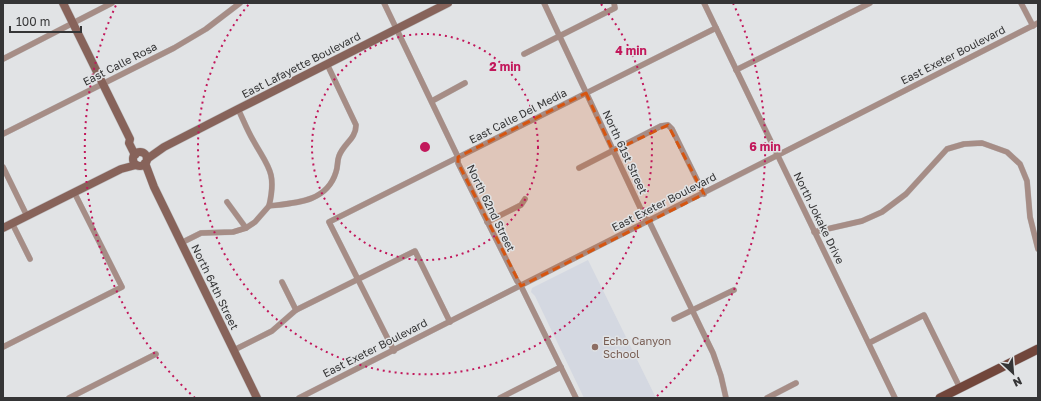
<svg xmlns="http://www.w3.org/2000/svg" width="1041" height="401" font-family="'Golos Text',sans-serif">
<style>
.built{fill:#d4d8e1}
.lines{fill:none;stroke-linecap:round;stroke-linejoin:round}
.street-casing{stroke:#bfc0c2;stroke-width:6}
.secondary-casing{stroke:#bfc0c2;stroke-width:9}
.primary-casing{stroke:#bfc0c2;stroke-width:10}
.street{stroke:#a68d86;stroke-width:5.5}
.secondary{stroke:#87635a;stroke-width:8}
.primary{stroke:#71463b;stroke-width:9}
.marked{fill:#d65510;fill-opacity:0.2;stroke:#d65510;stroke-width:3;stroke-dasharray:8 5;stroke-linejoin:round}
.ring{fill:none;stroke:#c2185b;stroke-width:2;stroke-dasharray:2 4}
.education-dot{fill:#8d6e63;stroke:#e1e3e5;stroke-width:1.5}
.labels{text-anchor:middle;stroke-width:3;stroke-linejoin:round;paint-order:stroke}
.street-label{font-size:11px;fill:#353536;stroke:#e1e3e5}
.education-label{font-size:11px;fill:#785e54;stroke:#e1e3e5;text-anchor:start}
.centre{fill:#c2185b;stroke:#e1e3e5;stroke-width:2}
.ring-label{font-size:12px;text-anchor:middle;font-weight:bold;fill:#c2185b;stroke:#e1e3e5;stroke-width:3;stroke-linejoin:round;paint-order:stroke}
</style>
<rect width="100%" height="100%" fill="#e1e3e5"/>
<polygon class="built" points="588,260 656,398 584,398 535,296 531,292 532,288"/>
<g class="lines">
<defs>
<g id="street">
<polyline points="384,3 458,157 458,163 517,281 521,286 576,398"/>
<polyline points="544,3 645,218 649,221 713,353 721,376 726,398"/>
<polyline points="704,3 895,398"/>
<polyline points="1021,3 1033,26"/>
<polyline points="524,54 611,10 615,8 614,3"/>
<polyline points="3,59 112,3"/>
<polyline points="736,70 870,3"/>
<polyline points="432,101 465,83"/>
<path d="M238,109C243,119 247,130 253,140C268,167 277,172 269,206"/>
<polyline points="3,134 174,48 206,29 240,3"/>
<polyline points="3,167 27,216"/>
<polyline points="579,168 661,126 668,125 672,129 704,194"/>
<polyline points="227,202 246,228"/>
<polyline points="487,222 521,205 525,199"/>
<polyline points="12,223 30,259"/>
<polyline points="814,232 862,221 882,212 906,194 947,149 964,144 982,143 1007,152 1020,164 1027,181 1030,217 1038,249"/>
<path d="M181,243L201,233L233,232L246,228L255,222L269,206C296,203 327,202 336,172C338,167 337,161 339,156C344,143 356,139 356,125L327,64"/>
<polyline points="282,282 296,310"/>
<polyline points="674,319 734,290"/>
<polyline points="869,343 924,315 960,388"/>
<polyline points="3,347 122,287 74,192"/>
<polyline points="234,350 272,331 296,310 415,251 450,322"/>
<polyline points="394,351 329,222 716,28"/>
<polyline points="69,398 156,354"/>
<polyline points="299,398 1038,23"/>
<polyline points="500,398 561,367"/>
<polyline points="767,398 796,383"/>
</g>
<g id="secondary">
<polyline points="63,3 130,139 129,143 135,155"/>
<circle cx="140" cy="159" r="7"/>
<polyline points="147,159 164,147 238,109 448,3"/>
<polyline points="145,163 154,187 257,398"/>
<polyline points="3,228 121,169 136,165"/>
</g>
<polyline id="primary" points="940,398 1038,349"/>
</defs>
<use href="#street" class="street-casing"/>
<use href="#secondary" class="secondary-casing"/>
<use href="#primary" class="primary-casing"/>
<use href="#street" class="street"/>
<use href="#secondary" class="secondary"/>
<use href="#primary" class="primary"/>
</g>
<path class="marked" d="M586,93L613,151L668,125L704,194L521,286L458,163V157Z"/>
<g class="ring">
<circle cx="425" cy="147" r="113"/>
<path d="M601 4A227 227 0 1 1 249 4"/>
<path d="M195 398A340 340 0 0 1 117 3M733 3A340 340 0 0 1 655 398"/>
</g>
<circle class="education-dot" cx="595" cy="347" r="4"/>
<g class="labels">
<g class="street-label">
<text transform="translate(953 55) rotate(-27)" y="4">East Exeter Boulevard</text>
<text transform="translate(120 64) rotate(-27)" y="4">East Calle Rosa</text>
<text transform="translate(301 65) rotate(-27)" y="4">East Lafayette Boulevard</text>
<text transform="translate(518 116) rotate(-27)" y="4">East Calle Del Media</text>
<text transform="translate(625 152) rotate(65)" y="4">North 61st Street</text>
<text transform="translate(664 202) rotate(-27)" y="4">East Exeter Boulevard</text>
<text transform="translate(491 208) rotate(64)" y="4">North 62nd Street</text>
<text transform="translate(819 218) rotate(64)" y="4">North Jokake Drive</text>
<text transform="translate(215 287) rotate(64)" y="4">North 64th Street</text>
<text transform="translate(375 348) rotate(-27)" y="4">East Exeter Boulevard</text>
</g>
<g class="education-label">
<text x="603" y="345">Echo Canyon<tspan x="603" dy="13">School</tspan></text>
</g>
</g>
<circle cx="425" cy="147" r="6" class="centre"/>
<g class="ring-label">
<text x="631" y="55">4 min</text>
<text x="505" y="71">2 min</text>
<text x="765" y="151">6 min</text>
</g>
<rect width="1041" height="401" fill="none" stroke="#353536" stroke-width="8"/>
<g transform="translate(1013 373) rotate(154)" stroke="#e1e3e5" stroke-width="3" paint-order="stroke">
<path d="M0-3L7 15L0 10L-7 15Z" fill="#353536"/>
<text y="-6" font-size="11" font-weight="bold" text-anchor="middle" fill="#353536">N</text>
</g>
<path d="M10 26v6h71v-6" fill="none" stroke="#353536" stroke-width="2"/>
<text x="16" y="26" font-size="12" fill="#353536" stroke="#e1e3e5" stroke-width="3" paint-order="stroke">100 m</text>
</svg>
